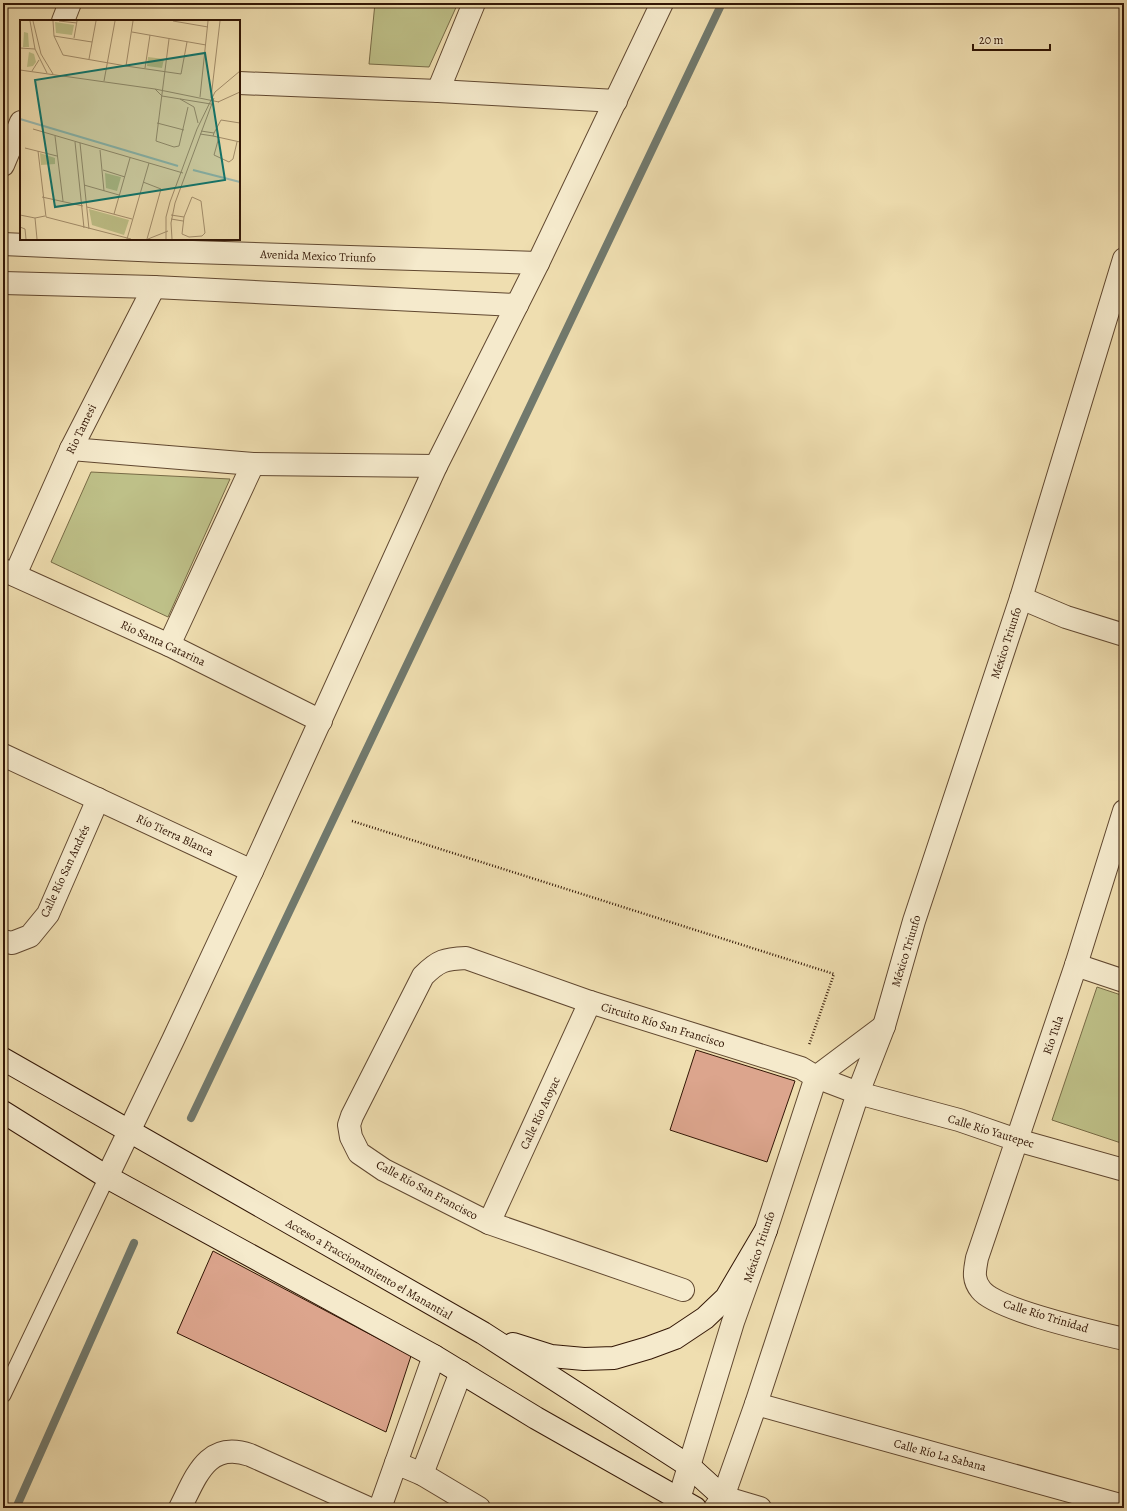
<svg xmlns="http://www.w3.org/2000/svg" width="1127" height="1511" font-family="Alegreya,serif">
<style>
.green{fill:#bec088;stroke:#786b46}
.lines{fill:none;stroke-linecap:round;stroke-linejoin:round}
.stream{stroke:#71796d;stroke-width:8}
.building{fill:#dca58d;stroke:#321605}
.lane-casing{stroke:#614830;stroke-width:17}
.street-casing{stroke:#614830;stroke-width:24}
.secondary-casing{stroke:#321605;stroke-width:24}
.path{stroke:#321605;stroke-width:2.5;stroke-dasharray:1 2;stroke-linecap:butt}
.lane{stroke:#f5eacc;stroke-width:15}
.street{stroke:#f5eacc;stroke-width:22}
.secondary{stroke:#f5eacc;stroke-width:22}
.labels{text-anchor:middle;stroke-width:3;stroke-linejoin:round;paint-order:stroke}
.street-label{font-size:12px;fill:#321605;stroke:#f5eacc}
.inset-river{fill:none;stroke:#9bbbb2;stroke-width:2}
.inset-road{fill:none;stroke:#a38e6c;stroke-width:1}
.view{fill:#0f766e;fill-opacity:0.15;stroke:#0f766e;stroke-width:2}
.inset-edge{fill:none;stroke:#321605;stroke-width:2}
</style>
<rect width="100%" height="100%" fill="#efdeb0"/>
<filter id="stains"><feTurbulence type="fractalNoise" baseFrequency=".005" numOctaves="4"/><feColorMatrix values="0 0 0 0 .2 0 0 0 0 .09 0 0 0 0 .02 0 0 0 .5 -.17"/></filter>
<radialGradient id="worn" r=".72"><stop offset=".6" stop-color="#630" stop-opacity="0"/><stop offset="1" stop-color="#630" stop-opacity=".3"/></radialGradient>
<g class="green">
<polygon points="375,3 458,3 429,67 369,64"/>
<polygon points="91,472 230,479 168,617 51,562"/>
<polygon points="1097,987 1124,996 1124,1144 1052,1120"/>
</g>
<g class="lines">
<g class="stream">
<polyline points="191,1118 722,3"/>
<polyline points="16,1508 134,1243"/>
</g>
</g>
<g class="building">
<polygon points="696,1050 795,1081 767,1162 670,1130"/>
<polygon points="213,1251 411,1356 386,1432 177,1333"/>
</g>
<g class="lines">
<defs>
<polyline id="lane" points="3,1395 107,1177"/>
<g id="street">
<polyline points="63,21 70,3"/>
<polyline points="239,83 438,91 616,101"/>
<polyline points="438,91 474,3"/>
<polyline points="3,165 21,122"/>
<polyline points="3,244 161,251 538,263"/>
<polyline points="3,283 154,287 517,305"/>
<polyline points="71,449 253,464 436,466"/>
<polyline points="3,570 169,645 321,721"/>
<polyline points="15,575 71,449 154,287"/>
<polyline points="1021,598 1066,617 1124,635"/>
<polyline points="169,645 253,464"/>
<polyline points="3,755 252,871"/>
<path d="M1124,811L1076,965L977,1258C975,1270 972,1279 981,1290C997,1310 1095,1332 1124,1339"/>
<polyline points="3,941 12,943 30,936 48,914 98,799"/>
<polyline points="1076,965 1124,981"/>
<polyline points="107,1177 173,1040 252,871 436,466 538,263 662,3"/>
<polyline points="489,1223 590,1002"/>
<path d="M683,1290L489,1223L384,1170L359,1153L351,1137L349,1125L352,1116L423,976C439,960 445,959 466,958L590,1002L801,1068L816,1077L858,1093L959,1120L1017,1140L1124,1170"/>
<polyline points="756,1404 1124,1506"/>
<polyline points="396,1463 434,1356"/>
<polyline points="422,1474 461,1372"/>
<polyline points="723,1497 760,1508"/>
<path d="M180,1508C196,1477 207,1440 250,1455L368,1508"/>
<polyline points="380,1508 396,1463 422,1474 479,1508"/>
<polyline points="680,1508 679,1499 733,1322 766,1230 816,1077 884,1026"/>
<polyline points="715,1508 723,1497 756,1404 858,1093 884,1026 914,921 1021,598 1124,259"/>
</g>
<g id="secondary">
<polyline points="3,1059 483,1333 689,1466 723,1497 738,1508"/>
<polyline points="3,1112 107,1177 434,1356 536,1418 695,1508"/>
<polyline points="513,1344 551,1356 584,1359 614,1358 648,1348 675,1338 705,1318 726,1298 766,1230"/>
</g>
</defs>
<use href="#lane" class="lane-casing"/>
<use href="#street" class="street-casing"/>
<use href="#secondary" class="secondary-casing"/>
<polyline class="path" points="352,821 834,974 809,1045"/>
<use href="#lane" class="lane"/>
<use href="#street" class="street"/>
<use href="#secondary" class="secondary"/>
</g>
<g class="labels">
<g class="street-label">
<text transform="translate(318 256) rotate(2)" y="4">Avenida Mexico Triunfo</text>
<text transform="translate(81 429) rotate(-64)" y="4">Rio Tamesi</text>
<text transform="translate(163 643) rotate(25)" y="4">Rio Santa Catarina</text>
<text transform="translate(1006 643) rotate(-72)" y="4">México Triunfo</text>
<text transform="translate(175 835) rotate(25)" y="4">Río Tierra Blanca</text>
<text transform="translate(65 871) rotate(-65)" y="4">Calle Río San Andrés</text>
<text transform="translate(906 951) rotate(-73)" y="4">México Triunfo</text>
<text transform="translate(663 1025) rotate(17)" y="4">Circuito Río San Francisco</text>
<text transform="translate(1053 1035) rotate(-71)" y="4">Río Tula</text>
<text transform="translate(540 1113) rotate(-65)" y="4">Calle Río Atoyac</text>
<text transform="translate(991 1131) rotate(17)" y="4">Calle Río Yautepec</text>
<text transform="translate(427 1190) rotate(28)" y="4">Calle Río San Francisco</text>
<text transform="translate(759 1247) rotate(-71)" y="4">México Triunfo</text>
<text transform="translate(369 1269) rotate(30)" y="4">Acceso a Fraccionamiento el Manantial</text>
<text transform="translate(1046 1316) rotate(17)" y="4">Calle Río Trinidad</text>
<text transform="translate(940 1455) rotate(15)" y="4">Calle Río La Sabana</text>
</g>
</g>
<g transform="translate(20 20)">
<rect width="220" height="220" fill="#efdeb0"/>
<path d="M35,2L54,5L52,15L36,13ZM4,12L8,13L9,27H3ZM9,32L14,34L16,42L13,46L7,47ZM128,37L144,39L142,48L127,46ZM20,133L35,138V144L21,145ZM85,153L101,157L97,171L86,168ZM69,189L109,200L104,215L72,205Z" fill="#bec088"/>
<path class="inset-river" d="M0,99L158,146M173,150L220,162"/>
<path class="inset-road" d="M10,1L15,29L27,53M13,1L21,34L33,54M33,1L34,16L43,35L106,46L161,54L167,22M39,1L57,3M153,1L188,7M112,12L186,25M34,16L72,22M54,18L57,1M149,19L136,121L154,127L159,126L168,87M0,28L15,29M69,39L76,1M106,46L113,1M125,48L130,15M0,50L135,69L199,82M12,51L19,40M84,61L95,1M135,69L142,76L191,84M180,77L188,1M191,78L200,1M160,79L174,87L178,103M198,82L220,72M137,103L164,110M13,109L163,153M181,111L194,113L193,116L220,122M194,113L201,100L220,103M180,114L193,116M35,116L43,181M199,117L194,135L209,142L213,139L217,122M55,122L64,208M60,123L69,209M5,128L37,136M80,130L84,171M18,131L26,197L111,219M83,150L105,157M123,162L141,169L127,219M64,165L99,175M22,177L63,186M172,177L181,181L185,213L182,216L169,217L162,214L164,197ZM67,187L112,199M94,194L110,138M0,195L15,198M151,195L164,197M151,199L163,201M0,207L5,209L6,219M17,219L15,198L25,196M107,219L129,143M128,219L148,211M146,219V197L150,182L177,109L195,72L220,51M152,219L151,203L155,183L194,78"/>
<path class="view" d="M185,33L205,160L35,187L15,60Z"/>
<rect width="220" height="220" class="inset-edge"/>
</g>
<rect width="1127" height="1511" fill="none" stroke="#efdeb0" stroke-width="16"/>
<rect x="4" y="4" width="1119" height="1503" fill="none" stroke="#321605" stroke-width="2"/>
<rect x="8" y="8" width="1111" height="1495" fill="none" stroke="#321605"/>
<path d="M973 44v6h77v-6" fill="none" stroke="#321605" stroke-width="2"/>
<text x="979" y="44" font-size="12" fill="#321605" stroke="#f5eacc" stroke-width="3" paint-order="stroke">20 m</text>
<rect width="100%" height="100%" filter="url(#stains)"/>
<rect width="100%" height="100%" fill="url(#worn)"/>
</svg>
